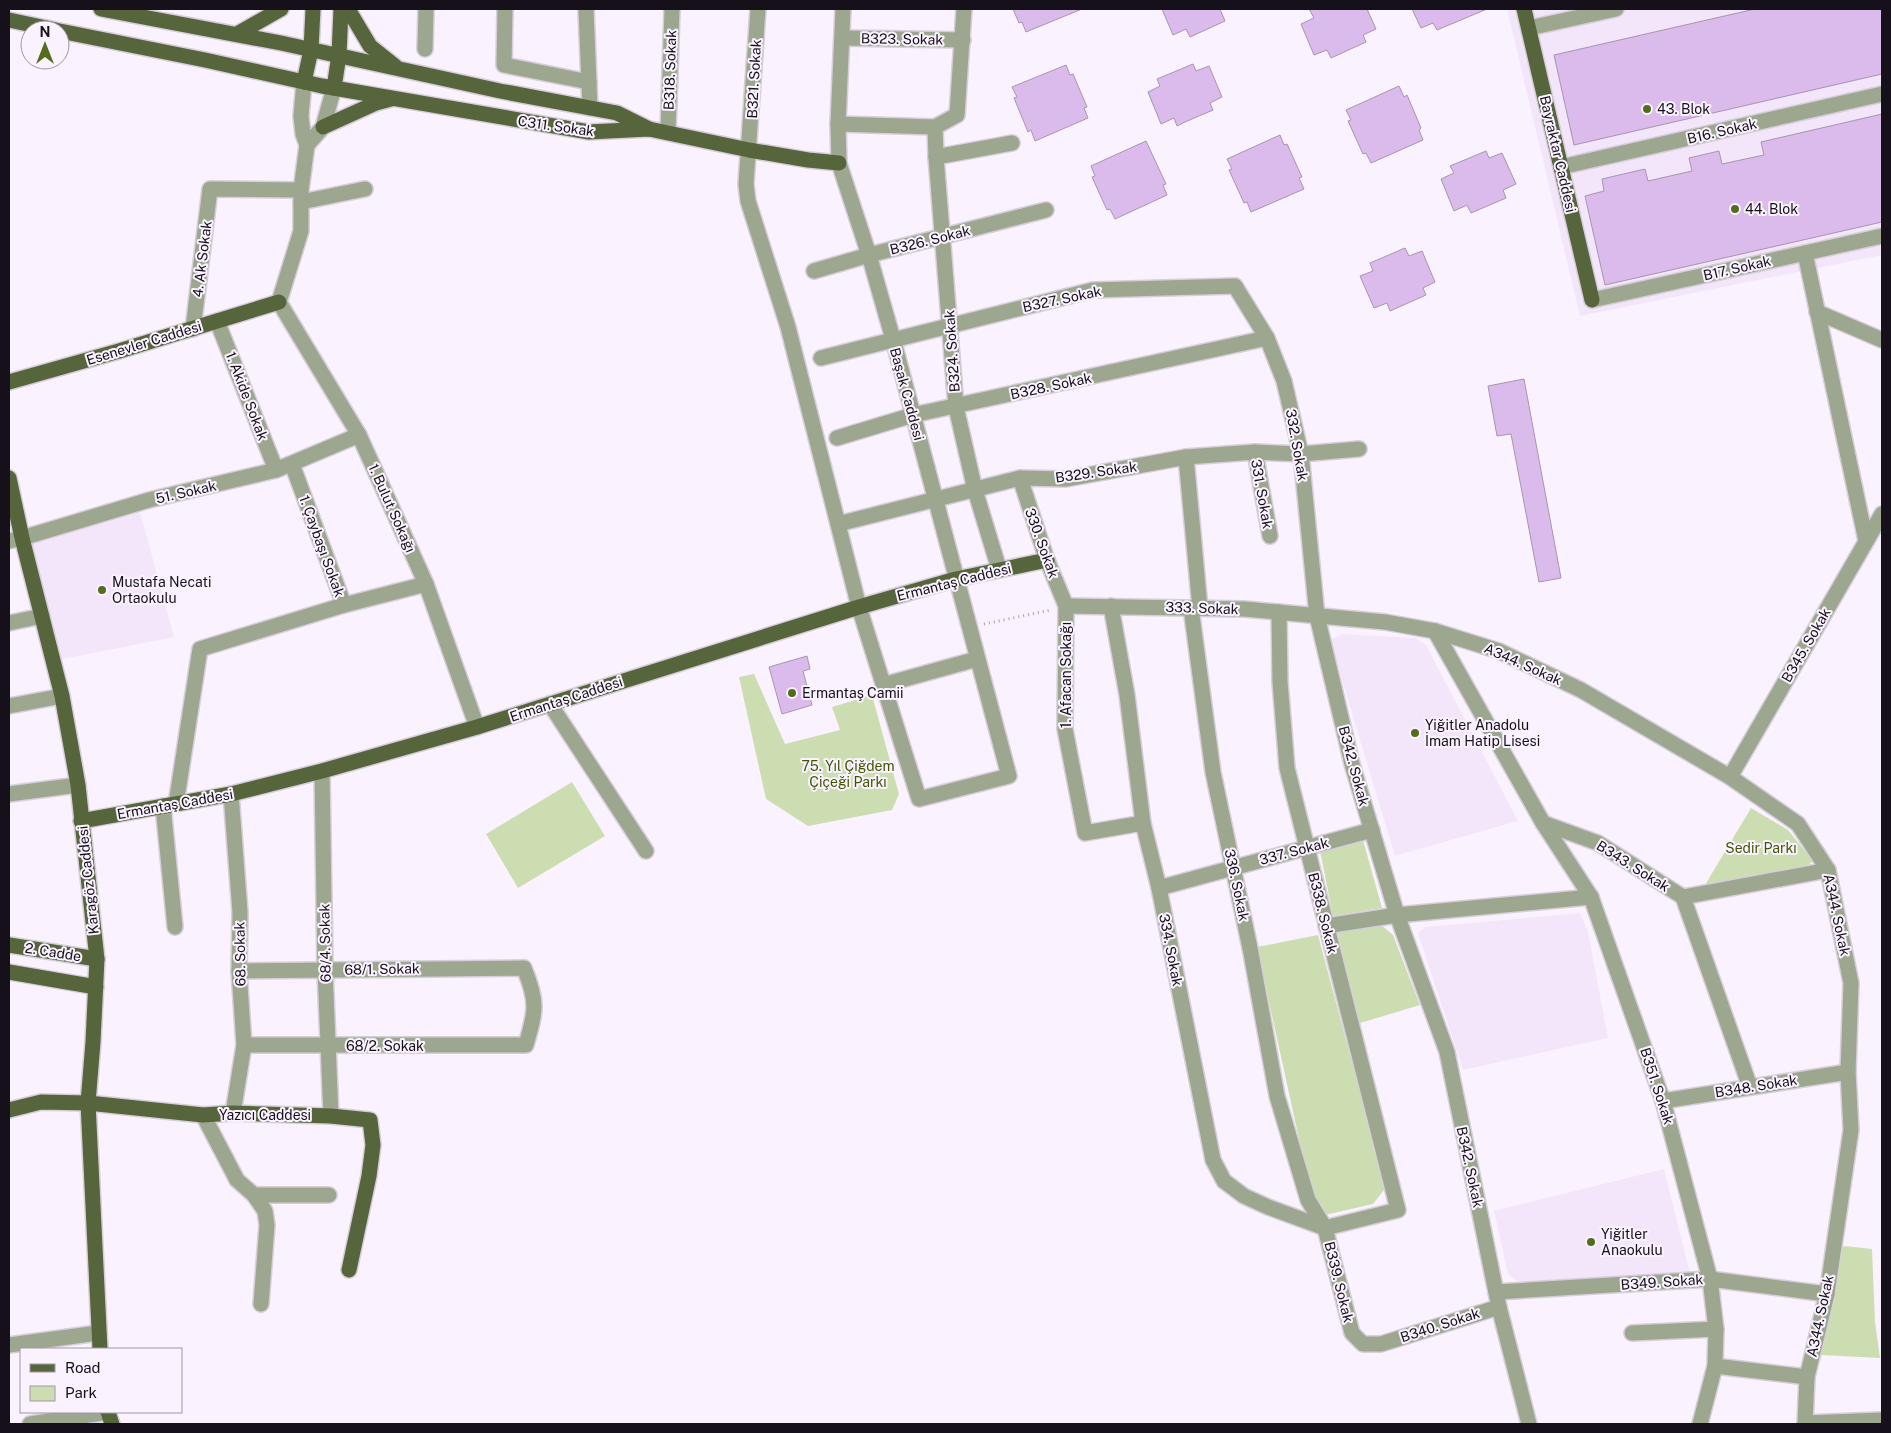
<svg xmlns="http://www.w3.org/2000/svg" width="1891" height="1433" font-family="'Public Sans',sans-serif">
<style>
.built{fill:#f3e6fb}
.green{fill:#ccdeb1}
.building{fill:#dabbec;stroke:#a695af}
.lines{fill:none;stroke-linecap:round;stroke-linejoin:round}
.minor-casing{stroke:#d6cfda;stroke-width:18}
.major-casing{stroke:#d6cfda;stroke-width:18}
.path{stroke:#aba4b0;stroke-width:3;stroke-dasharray:1 4;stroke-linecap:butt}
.minor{stroke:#9da790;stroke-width:15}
.major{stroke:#56653c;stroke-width:15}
.poi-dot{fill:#536c1e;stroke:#faf3ff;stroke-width:2}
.labels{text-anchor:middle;stroke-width:4;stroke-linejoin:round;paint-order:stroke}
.street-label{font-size:14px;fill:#16101a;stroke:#faf3ff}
.poi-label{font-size:14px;fill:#16101a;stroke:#faf3ff;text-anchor:start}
.park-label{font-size:14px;fill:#3f5601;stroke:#faf3ff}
</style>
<rect width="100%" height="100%" fill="#faf3ff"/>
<g class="built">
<polygon points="1507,9 1882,9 1882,255 1580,316"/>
<polygon points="140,512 174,637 58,660 31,543"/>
<polygon points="1342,634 1415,638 1426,645 1518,821 1395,856 1330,640"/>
<polygon points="1580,913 1588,932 1608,1038 1463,1070 1418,933 1425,927"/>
<polygon points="1664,1169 1690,1273 1519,1283 1508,1274 1494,1211"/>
</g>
<g class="green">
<polygon points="754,674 785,744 840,730 832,707 872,695 899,794 892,810 808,826 766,799 739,677"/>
<polygon points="572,782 605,836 518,888 486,834"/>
<polygon points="1751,808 1788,830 1813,861 1801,871 1705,885"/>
<polygon points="1363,840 1382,908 1333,916 1320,851"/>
<polygon points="1380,924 1393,935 1420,1005 1357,1024 1338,933"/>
<polygon points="1318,935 1382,1174 1384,1190 1373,1204 1325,1215 1313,1203 1257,947"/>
<polygon points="1845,1246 1872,1249 1875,1322 1880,1358 1821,1355 1838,1250"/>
</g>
<g class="building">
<polygon points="1013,9 1082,9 1026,32 1022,22 1019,23"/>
<polygon points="1162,9 1220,9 1225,21 1190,37 1186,29 1173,35"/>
<polygon points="1309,9 1367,9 1376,29 1363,35 1366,42 1331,58 1327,50 1314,55 1301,24 1314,18"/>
<polygon points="1412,9 1487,9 1437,30 1433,23 1421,28"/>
<polygon points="1755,9 1882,9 1882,74 1574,145 1554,55"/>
<polygon points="1193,64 1196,71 1209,66 1222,97 1210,103 1213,110 1185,122 1177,126 1174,118 1161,124 1148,92 1160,86 1157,79"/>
<polygon points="1066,65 1070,75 1073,74 1087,107 1084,108 1088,118 1035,141 1031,130 1028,132 1014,98 1017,97 1012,87"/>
<polygon points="1399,86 1404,97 1407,95 1421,128 1419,130 1423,140 1371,163 1366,153 1363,154 1348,121 1351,120 1346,110"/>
<polygon points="1882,114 1882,222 1605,285 1585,196 1604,191 1602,179 1645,169 1648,181 1692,171 1689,158 1719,151 1722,164 1764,155 1761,142"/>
<polygon points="1280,135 1284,145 1287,144 1302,177 1299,178 1304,189 1251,212 1247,202 1244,203 1229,170 1232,169 1227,159"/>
<polygon points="1146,141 1166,184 1163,185 1167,195 1115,219 1110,209 1107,210 1092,177 1095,176 1091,166"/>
<polygon points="1486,151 1489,158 1502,153 1516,184 1503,190 1506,198 1471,213 1467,205 1454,211 1441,179 1454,173 1450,166"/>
<polygon points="1405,248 1409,256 1422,251 1435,282 1423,288 1426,295 1390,311 1387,303 1374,308 1360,276 1373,271 1370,263"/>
<polygon points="1524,379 1561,578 1539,582 1511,434 1497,436 1488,386"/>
<polygon points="807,656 810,669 803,671 812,705 782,714 769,667"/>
</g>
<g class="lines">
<defs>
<g id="minor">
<polyline points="505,9 504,65 589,82"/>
<polyline points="586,9 590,108"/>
<polyline points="758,9 746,184 748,201 788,327 859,607 919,799 1009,776 893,339 869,255 839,163 838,124 843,9"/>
<polyline points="964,9 957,115 935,127 936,157 956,407 975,490 999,569"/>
<polyline points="1529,28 1616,9"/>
<polyline points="842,38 963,40"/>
<polyline points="425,49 426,9"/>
<polyline points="304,82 301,116 303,134 307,145 301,190 301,231 279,302 359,435 426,584 477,727"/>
<polyline points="838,124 935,127"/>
<polyline points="668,132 672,9"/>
<polyline points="307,145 323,127 334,88"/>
<polyline points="936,157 1012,143"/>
<polyline points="1561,167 1882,94"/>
<polyline points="301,202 365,189"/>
<polyline points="1805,253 1866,541"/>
<polyline points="814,271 869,255 1046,210"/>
<polyline points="1592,300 1882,236"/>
<polyline points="1817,312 1882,340"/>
<polyline points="217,321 276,470"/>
<polyline points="193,329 210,189 301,190"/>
<polyline points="821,358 1093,290 1235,286 1267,338 1284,381 1301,454 1317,616 1352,764 1397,915 1447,1052 1499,1307 1529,1424"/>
<polyline points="837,438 913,415 1267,338"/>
<polyline points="1255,452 1270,536"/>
<polyline points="1186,457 1200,608"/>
<polyline points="292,464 344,605 426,584"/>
<polyline points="1020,478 1047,560 1066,606 1065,729 1085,833 1143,823"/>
<polyline points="838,524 1020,478 1066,479 1186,457 1255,452 1301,454 1359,449"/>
<polyline points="9,541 22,538 149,500 276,470 359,435"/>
<polyline points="1066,606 1244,609 1385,622 1435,631 1499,651 1581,690 1730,777 1798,824 1828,870 1851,983 1848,1072 1851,1130 1827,1294 1807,1377 1805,1424"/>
<polyline points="1111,606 1127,695 1143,823 1159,888 1213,1160 1224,1181 1244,1196 1268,1207 1325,1228 1398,1210 1287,768 1280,682 1279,612"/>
<polyline points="1191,608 1213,772 1251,953 1277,1096 1308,1200 1325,1228 1352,1333 1363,1344 1381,1344 1499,1307"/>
<polyline points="9,623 42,616"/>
<polyline points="1435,631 1543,823 1598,843 1683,897 1750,1087"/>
<polyline points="883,685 977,659"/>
<polyline points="550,704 646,851"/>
<polyline points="9,706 62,696"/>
<polyline points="322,771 325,970 331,1116"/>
<polyline points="1730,777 1882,514"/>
<polyline points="9,794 78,785"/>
<polyline points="231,794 240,912 239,971 244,1045 233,1113"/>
<polyline points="176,804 200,649 344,605"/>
<polyline points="163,806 175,927"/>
<polyline points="1543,823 1591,897 1663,1101 1710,1279 1716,1329 1715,1366 1700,1424"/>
<polyline points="1159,888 1372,830"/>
<polyline points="1683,897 1828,870"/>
<polyline points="1326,926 1397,915 1591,897"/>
<path d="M239,971L524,968C538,1002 536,1010 526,1045H244"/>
<polyline points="1663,1101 1848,1072"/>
<polyline points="203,1115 237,1180 254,1195 329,1195"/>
<polyline points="254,1195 265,1211 267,1225 261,1304"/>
<polyline points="1496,1292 1710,1279 1827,1294"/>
<polyline points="1632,1333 1716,1329"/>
<polyline points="9,1345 98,1333"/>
<polyline points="1715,1366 1807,1377"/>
<polyline points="1805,1423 1882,1420"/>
<polyline points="30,1424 108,1412"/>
</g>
<g id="major">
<polyline points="101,9 281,43 500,91 617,113 649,129"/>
<polyline points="348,9 370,46 395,66"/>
<polyline points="1524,9 1592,300"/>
<polyline points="9,20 56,30"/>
<polyline points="60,31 205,60 322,86 589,132 649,129 749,150 808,160 839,163"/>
<polyline points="237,34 281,9"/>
<polyline points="304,82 311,50 313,9"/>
<polyline points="334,88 339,55 341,9"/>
<polyline points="323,127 376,103 391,99"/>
<polyline points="9,382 119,351 279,302"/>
<polyline points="9,478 22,538 62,696 78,785 97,959 93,1042 88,1103 100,1349"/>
<polyline points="81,821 231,794 322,771 477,727 859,607 956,579 1047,560"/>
<polyline points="9,945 97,959"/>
<polyline points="9,972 96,987"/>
<polyline points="9,1110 41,1102 88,1103 203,1115 233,1113 331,1116 370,1120 373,1145 369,1176 349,1270"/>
<polyline points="108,1412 112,1424"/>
</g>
</defs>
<use href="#minor" class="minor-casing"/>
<use href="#major" class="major-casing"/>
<polyline class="path" points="984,624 1051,610"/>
<use href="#minor" class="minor"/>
<use href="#major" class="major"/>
</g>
<g class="poi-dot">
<circle cx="1647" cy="109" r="5"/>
<circle cx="1735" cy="209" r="5"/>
<circle cx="102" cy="590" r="5"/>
<circle cx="792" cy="693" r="5"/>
<circle cx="1415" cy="733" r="5"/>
<circle cx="1591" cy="1242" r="5"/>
</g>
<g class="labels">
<g class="street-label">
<text transform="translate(902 39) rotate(1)" y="5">B323. Sokak</text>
<text transform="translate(670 70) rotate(-88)" y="5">B318. Sokak</text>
<text transform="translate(754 79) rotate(-87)" y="5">B321. Sokak</text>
<text transform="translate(556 126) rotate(8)" y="5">C311. Sokak</text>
<text transform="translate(1722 131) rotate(-13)" y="5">B16. Sokak</text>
<text transform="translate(1558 154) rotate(77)" y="5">Bayraktar Caddesi</text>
<text transform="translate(930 240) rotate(-14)" y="5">B326. Sokak</text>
<text transform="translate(202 259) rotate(-83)" y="5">4. Ak Sokak</text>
<text transform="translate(1737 268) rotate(-13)" y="5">B17. Sokak</text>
<text transform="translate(1062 299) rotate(-12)" y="5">B327. Sokak</text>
<text transform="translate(144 343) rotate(-17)" y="5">Esenevler Caddesi</text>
<text transform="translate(952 351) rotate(-94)" y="5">B324. Sokak</text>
<text transform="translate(1051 386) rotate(-12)" y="5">B328. Sokak</text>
<text transform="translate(907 394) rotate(75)" y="5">Başak Caddesi</text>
<text transform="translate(247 396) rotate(69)" y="5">1. Akide Sokak</text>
<text transform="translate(1297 445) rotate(80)" y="5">332. Sokak</text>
<text transform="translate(1096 472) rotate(-8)" y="5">B329. Sokak</text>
<text transform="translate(186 492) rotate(-13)" y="5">51. Sokak</text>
<text transform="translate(1262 494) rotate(80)" y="5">331. Sokak</text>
<text transform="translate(392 508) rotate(66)" y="5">1. Bulut Sokağı</text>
<text transform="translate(1042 543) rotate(70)" y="5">330. Sokak</text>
<text transform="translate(322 546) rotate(70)" y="5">1. Çaybaşı Sokak</text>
<text transform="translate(954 582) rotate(-14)" y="5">Ermantaş Caddesi</text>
<text transform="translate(1202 608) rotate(2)" y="5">333. Sokak</text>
<text transform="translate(1806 645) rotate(-60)" y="5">B345. Sokak</text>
<text transform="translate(1523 664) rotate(24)" y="5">A344. Sokak</text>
<text transform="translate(1066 675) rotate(-90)" y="5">1. Afacan Sokağı</text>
<text transform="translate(566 699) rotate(-18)" y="5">Ermantaş Caddesi</text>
<text transform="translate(1354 766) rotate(75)" y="5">B342. Sokak</text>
<text transform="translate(175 804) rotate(-10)" y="5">Ermantaş Caddesi</text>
<text transform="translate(1294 851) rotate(-15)" y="5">337. Sokak</text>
<text transform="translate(1633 866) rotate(32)" y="5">B343. Sokak</text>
<text transform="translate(88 880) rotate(-96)" y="5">Karagöz Caddesi</text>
<text transform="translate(1237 885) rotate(78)" y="5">336. Sokak</text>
<text transform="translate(1323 913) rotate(76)" y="5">B338. Sokak</text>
<text transform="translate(1837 915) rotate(78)" y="5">A344. Sokak</text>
<text transform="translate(325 943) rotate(-91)" y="5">68/4. Sokak</text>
<text transform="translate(1171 950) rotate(79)" y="5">334. Sokak</text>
<text transform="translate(53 952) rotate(9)" y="5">2. Cadde</text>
<text transform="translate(240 954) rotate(-91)" y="5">68. Sokak</text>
<text transform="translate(382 969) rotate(-1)" y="5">68/1. Sokak</text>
<text x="385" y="1051">68/2. Sokak</text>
<text transform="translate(1657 1086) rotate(72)" y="5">B351. Sokak</text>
<text transform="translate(1756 1086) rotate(-9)" y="5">B348. Sokak</text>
<text x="265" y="1120">Yazıcı Caddesi</text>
<text transform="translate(1470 1167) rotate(78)" y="5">B342. Sokak</text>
<text transform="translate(1339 1282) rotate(76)" y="5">B339. Sokak</text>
<text transform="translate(1662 1282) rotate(-4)" y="5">B349. Sokak</text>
<text transform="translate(1820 1316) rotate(-78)" y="5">A344. Sokak</text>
<text transform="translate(1440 1325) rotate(-18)" y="5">B340. Sokak</text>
</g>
<g class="poi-label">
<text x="1657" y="114">43. Blok</text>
<text x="1745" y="214">44. Blok</text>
<text x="112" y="587">Mustafa Necati<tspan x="112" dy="16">Ortaokulu</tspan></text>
<text x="802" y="698">Ermantaş Camii</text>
<text x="1425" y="730">Yiğitler Anadolu<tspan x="1425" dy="16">İmam Hatip Lisesi</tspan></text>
<text x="1601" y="1239">Yiğitler<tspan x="1601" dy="16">Anaokulu</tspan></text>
</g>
<g class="park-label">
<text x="848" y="771">75. Yıl Çiğdem<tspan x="848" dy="16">Çiçeği Parkı</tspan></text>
<text x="1761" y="853">Sedir Parkı</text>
</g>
</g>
<rect width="1891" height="1433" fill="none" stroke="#16101a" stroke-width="20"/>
<rect x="20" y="1348" width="162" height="65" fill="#faf3ff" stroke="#9f98a3"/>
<rect x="30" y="1364" width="25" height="8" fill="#56653c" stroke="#9f98a3"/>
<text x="65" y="1373" font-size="15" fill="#16101a">Road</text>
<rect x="30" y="1386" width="25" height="15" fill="#ccdeb1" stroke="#9f98a3"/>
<text x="65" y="1398" font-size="15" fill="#16101a">Park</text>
<g transform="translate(45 45)"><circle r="24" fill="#faf3ff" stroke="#9f98a3"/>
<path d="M0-4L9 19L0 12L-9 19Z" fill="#536c1e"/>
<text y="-8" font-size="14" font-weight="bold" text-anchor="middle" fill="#16101a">N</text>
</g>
</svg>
